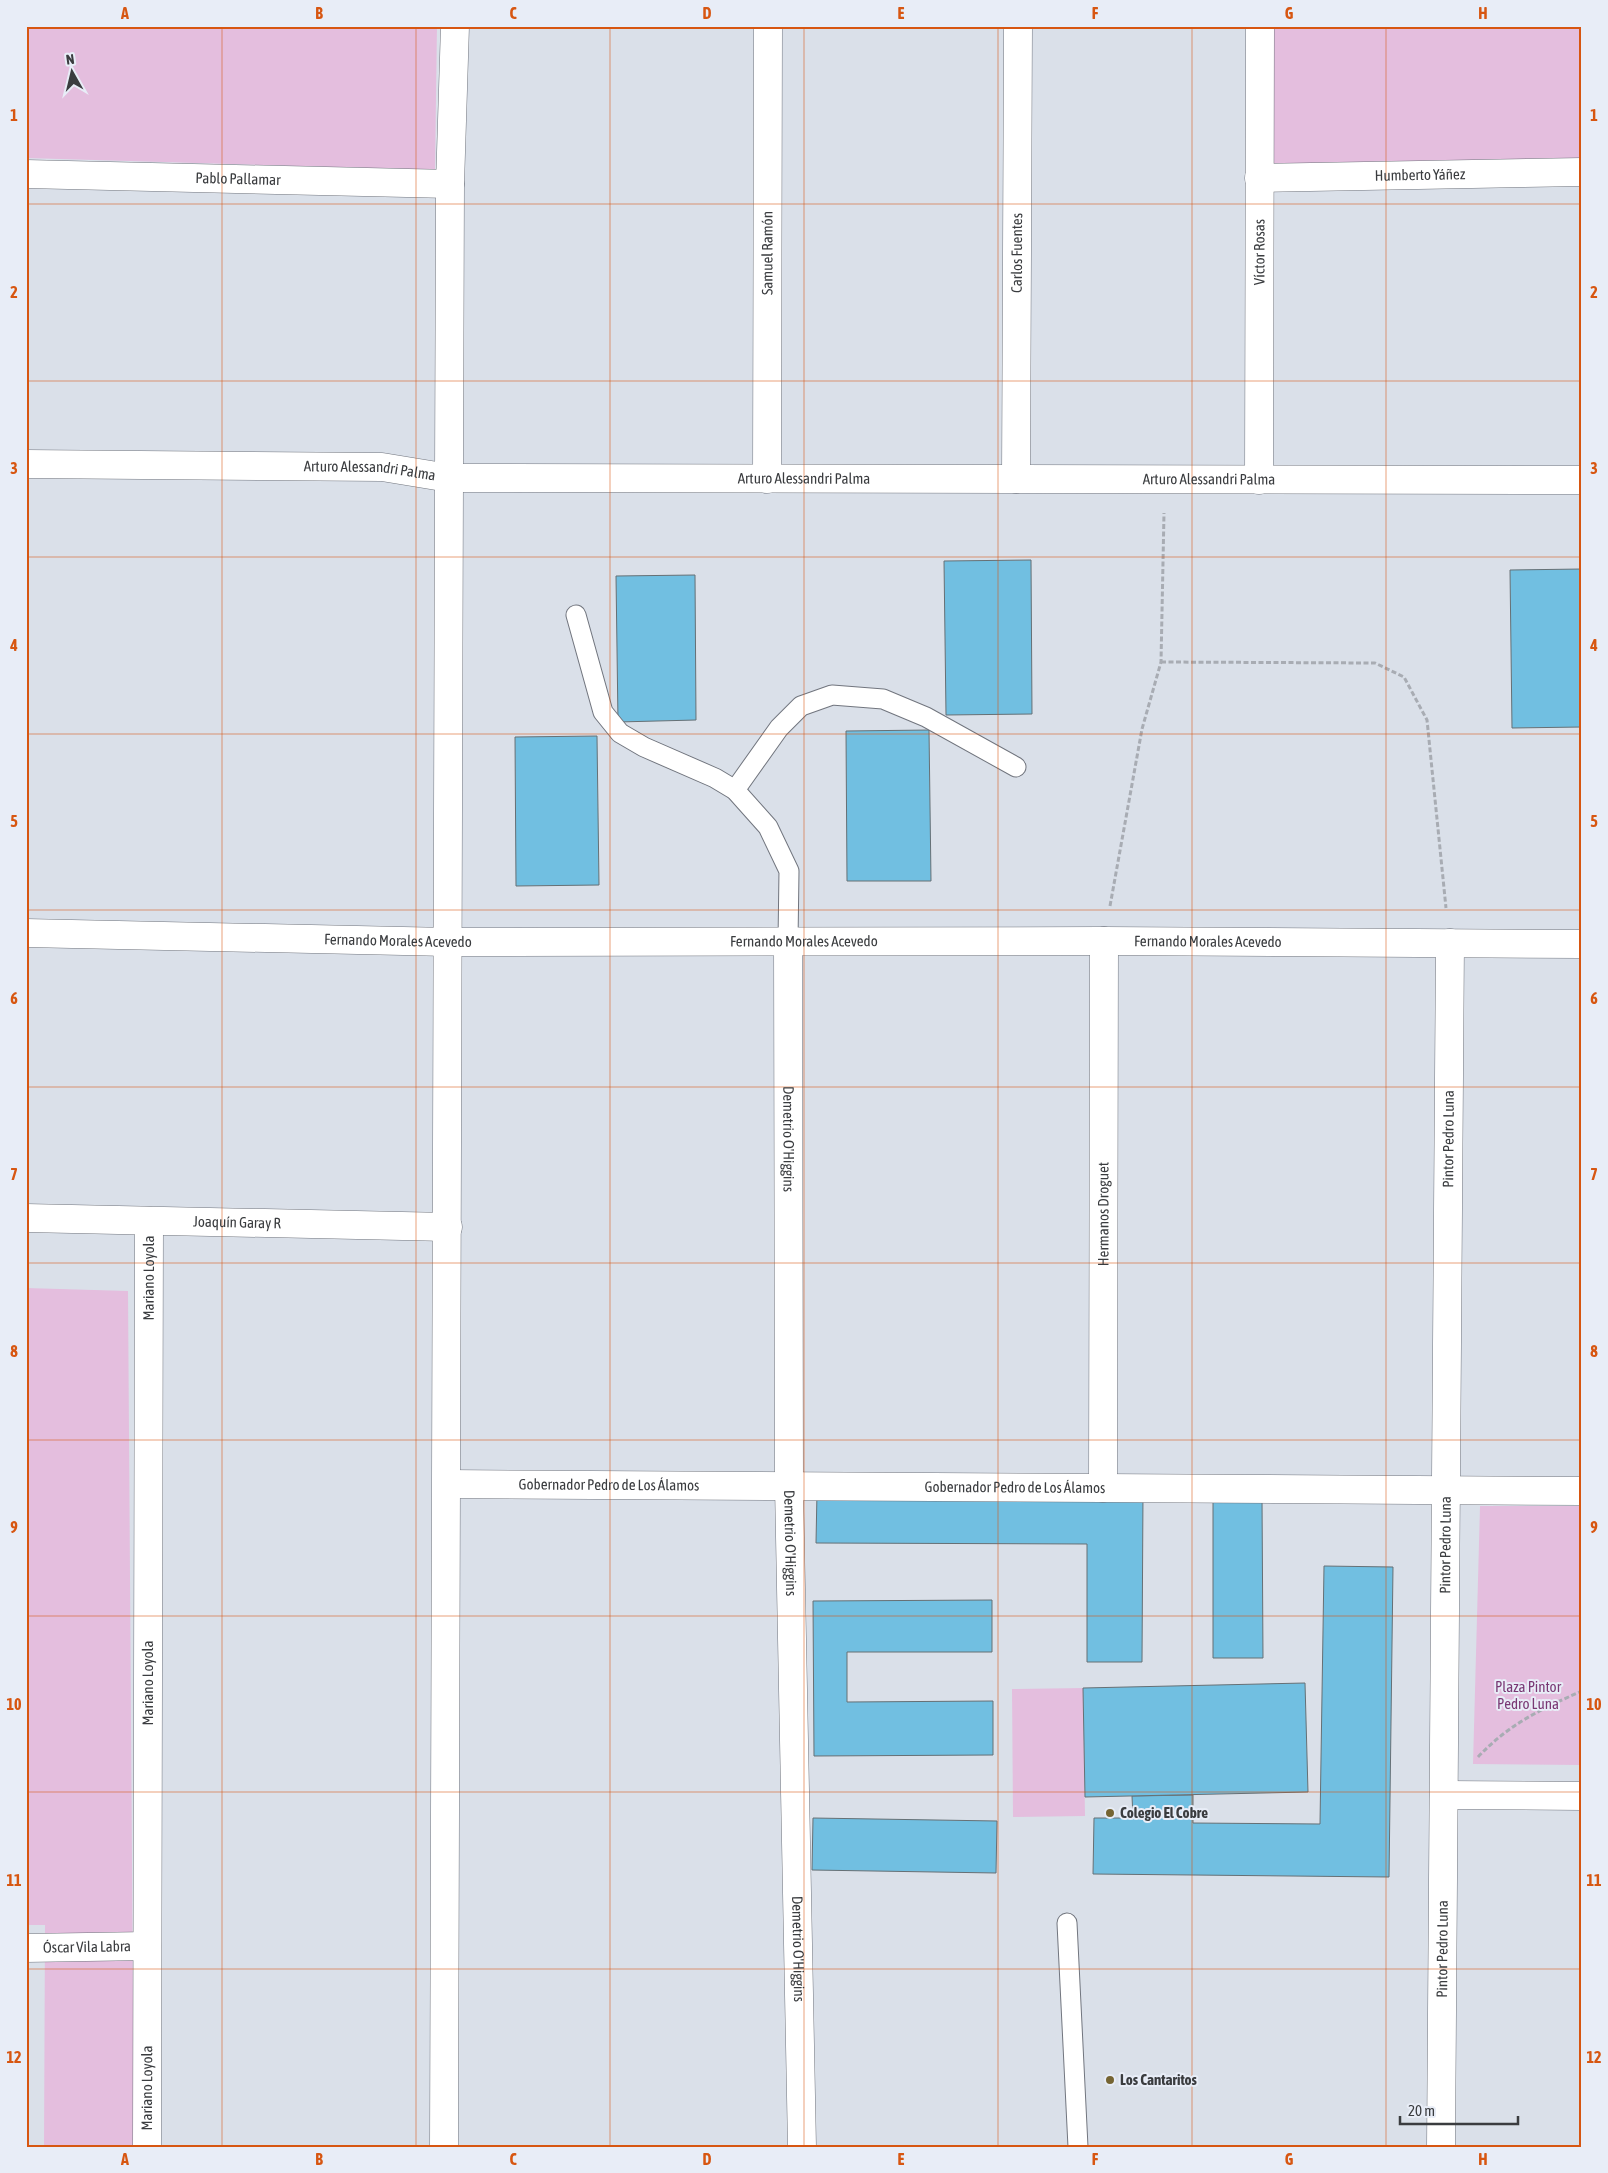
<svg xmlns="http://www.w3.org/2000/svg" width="1608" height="2173" font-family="'Asap Condensed',sans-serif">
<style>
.green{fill:#e4bede}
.building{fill:#71bfe1;stroke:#667075}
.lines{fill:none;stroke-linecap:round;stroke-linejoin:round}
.lane-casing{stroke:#71757e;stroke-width:21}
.street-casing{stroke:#71757e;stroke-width:29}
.secondary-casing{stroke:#71757e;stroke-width:29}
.path{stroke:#a8acb3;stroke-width:3;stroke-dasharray:5 2.5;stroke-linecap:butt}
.lane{stroke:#fff;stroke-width:19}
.street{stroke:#fff;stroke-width:28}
.secondary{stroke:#fff;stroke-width:28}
.grid{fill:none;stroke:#d75611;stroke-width:1;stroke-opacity:0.55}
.poi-dot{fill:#756432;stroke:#e8edf7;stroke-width:2}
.labels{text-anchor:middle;stroke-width:4;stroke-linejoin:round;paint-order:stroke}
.street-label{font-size:15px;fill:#3a3c3f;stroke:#e8edf7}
.park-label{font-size:15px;fill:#7a3874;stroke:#e8edf7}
.poi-label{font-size:15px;font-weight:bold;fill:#3a3c3f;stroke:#e8edf7;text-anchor:start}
.neatline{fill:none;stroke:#d75611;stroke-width:2}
.grid-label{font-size:16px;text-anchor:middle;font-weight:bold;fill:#d75611}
</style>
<rect width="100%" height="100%" fill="#dae0e9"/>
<g class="green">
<polygon points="26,26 437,26 435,170 26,158"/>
<polygon points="1269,26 1582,26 1582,173 1273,174"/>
<polygon points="26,1288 128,1291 134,2147 44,2147 45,1925 26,1925"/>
<polygon points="1480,1506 1582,1506 1582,1765 1473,1764"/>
<polygon points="1083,1688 1085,1816 1013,1817 1012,1689"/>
</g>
<g class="building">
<polygon points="1031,560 1032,714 946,715 944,561"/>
<polygon points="1582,569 1582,727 1512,728 1510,570"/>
<polygon points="695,575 696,720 618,722 616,576"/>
<polygon points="929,730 931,881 847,881 846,731"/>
<polygon points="597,736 599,885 516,886 515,737"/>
<polygon points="817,1492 1143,1493 1142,1662 1087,1662 1087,1544 816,1543"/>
<polygon points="1213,1497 1262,1497 1263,1658 1213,1658"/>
<polygon points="1324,1566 1393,1567 1389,1877 1093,1874 1094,1818 1133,1818 1132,1796 1193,1795 1193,1823 1320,1824"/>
<polygon points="992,1600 992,1652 847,1652 847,1702 993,1701 993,1755 814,1756 813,1601"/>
<polygon points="1305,1683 1308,1792 1085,1797 1083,1688"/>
<polygon points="813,1818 997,1821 996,1873 812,1870"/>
</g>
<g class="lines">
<defs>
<g id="lane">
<polyline points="576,615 603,712 620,733 644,747 715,778 735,790 768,827 789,871 788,941"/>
<polyline points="735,790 779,728 801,706 832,695 883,699 926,717 1016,767"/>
<polyline points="1067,1923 1078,2147"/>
</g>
<g id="street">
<path id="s1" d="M26,174L450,184"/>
<path id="s2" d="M1259,178L1582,172"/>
<path id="s3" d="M26,464L382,467L449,478L450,184L455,26"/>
<path id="s4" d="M767,479L768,26"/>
<path id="s5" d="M1016,479L1018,26"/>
<path id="s6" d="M1259,480L1260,26"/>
<path id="s7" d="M26,933L449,942L1104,941L1582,944"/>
<path id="s8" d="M788,941L789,1486L802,2147"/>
<path id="s9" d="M26,1218L448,1227"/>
<path id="s10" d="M447,1484L1582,1491"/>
<path id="s11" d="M1103,1488L1104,941"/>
<polyline points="1444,1795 1582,1796"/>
<path id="s12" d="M26,1948L147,1946"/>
<path id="s13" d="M147,2147L149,1221"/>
<path id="s14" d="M1441,2147L1450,943"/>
</g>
<g id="secondary">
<path id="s15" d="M444,2147L449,478L1582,480"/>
</g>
</defs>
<use href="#lane" class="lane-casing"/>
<use href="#street" class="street-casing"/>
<use href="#secondary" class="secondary-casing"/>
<g class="path">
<polyline points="1161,662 1375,663 1404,677 1427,720 1446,908"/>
<polyline points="1110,906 1142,729 1161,662 1164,513"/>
<path d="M1478,1757C1509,1724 1541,1709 1582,1691"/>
</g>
<use href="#lane" class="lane"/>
<use href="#street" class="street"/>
<use href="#secondary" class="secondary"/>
</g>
<path class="grid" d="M222,26V2147M416,26V2147M610,26V2147M804,26V2147M998,26V2147M1192,26V2147M1386,26V2147M26,204H1582M26,381H1582M26,557H1582M26,734H1582M26,910H1582M26,1087H1582M26,1263H1582M26,1440H1582M26,1616H1582M26,1792H1582M26,1969H1582"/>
<g class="poi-dot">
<circle cx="1110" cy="1813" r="5"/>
<circle cx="1110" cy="2080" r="5"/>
</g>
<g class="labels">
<g class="street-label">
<text dy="5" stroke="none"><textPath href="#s2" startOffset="161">Humberto Yáñez</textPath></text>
<text dy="5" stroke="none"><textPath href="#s1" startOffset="212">Pablo Pallamar</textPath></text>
<text dy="5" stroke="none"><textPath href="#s4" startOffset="226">Samuel Ramón</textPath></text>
<text dy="5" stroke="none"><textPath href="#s5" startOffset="226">Carlos Fuentes</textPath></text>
<text dy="5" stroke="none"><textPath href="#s6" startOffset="228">Víctor Rosas</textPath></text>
<text dy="5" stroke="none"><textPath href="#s3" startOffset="344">Arturo Alessandri Palma</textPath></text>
<text dy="5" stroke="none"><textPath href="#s15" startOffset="2024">Arturo Alessandri Palma</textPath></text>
<text dy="5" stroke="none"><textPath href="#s15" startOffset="2429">Arturo Alessandri Palma</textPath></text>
<text dy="5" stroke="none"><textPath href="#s7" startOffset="372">Fernando Morales Acevedo</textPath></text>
<text dy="5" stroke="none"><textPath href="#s7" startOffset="778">Fernando Morales Acevedo</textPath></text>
<text dy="5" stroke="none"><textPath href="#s7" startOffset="1182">Fernando Morales Acevedo</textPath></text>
<text dy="5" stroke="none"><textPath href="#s8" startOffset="198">Demetrio O'Higgins</textPath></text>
<text dy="5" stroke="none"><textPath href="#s14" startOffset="1008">Pintor Pedro Luna</textPath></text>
<text dy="5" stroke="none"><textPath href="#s11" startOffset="274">Hermanos Droguet</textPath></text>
<text dy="5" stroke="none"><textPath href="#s9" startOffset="211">Joaquín Garay R</textPath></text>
<text dy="5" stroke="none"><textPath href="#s13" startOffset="869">Mariano Loyola</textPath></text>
<text dy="5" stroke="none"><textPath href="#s10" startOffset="162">Gobernador Pedro de Los Álamos</textPath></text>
<text dy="5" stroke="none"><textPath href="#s10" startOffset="568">Gobernador Pedro de Los Álamos</textPath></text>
<text dy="5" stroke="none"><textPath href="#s8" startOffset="602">Demetrio O'Higgins</textPath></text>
<text dy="5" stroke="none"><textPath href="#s14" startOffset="602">Pintor Pedro Luna</textPath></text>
<text dy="5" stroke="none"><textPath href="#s13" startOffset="464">Mariano Loyola</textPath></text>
<text dy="5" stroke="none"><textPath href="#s12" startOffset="61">Óscar Vila Labra</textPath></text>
<text dy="5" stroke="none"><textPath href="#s8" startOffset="1008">Demetrio O'Higgins</textPath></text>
<text dy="5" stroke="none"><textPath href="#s14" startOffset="198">Pintor Pedro Luna</textPath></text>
<text dy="5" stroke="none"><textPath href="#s13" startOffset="59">Mariano Loyola</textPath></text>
</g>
<g class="park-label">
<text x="1528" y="1692">Plaza Pintor<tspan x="1528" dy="17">Pedro Luna</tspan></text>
</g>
<g class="poi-label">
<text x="1120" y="1818">Colegio El Cobre</text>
<text x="1120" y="2085">Los Cantaritos</text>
</g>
</g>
<rect width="1608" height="2173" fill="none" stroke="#e8edf7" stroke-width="55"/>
<g transform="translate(72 72) rotate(352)" stroke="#e8edf7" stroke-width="4" paint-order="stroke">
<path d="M0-4L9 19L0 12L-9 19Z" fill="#3a3c3f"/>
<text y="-8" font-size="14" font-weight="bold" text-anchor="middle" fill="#3a3c3f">N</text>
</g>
<path d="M1400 2116v8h118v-8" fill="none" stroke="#3a3c3f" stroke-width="2.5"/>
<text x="1408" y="2116" font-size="15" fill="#3a3c3f" stroke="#e8edf7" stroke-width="4" paint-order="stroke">20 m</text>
<rect x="28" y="28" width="1552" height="2118" class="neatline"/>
<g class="grid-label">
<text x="125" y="19">A</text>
<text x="319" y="19">B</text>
<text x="513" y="19">C</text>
<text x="707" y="19">D</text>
<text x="901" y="19">E</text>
<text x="1095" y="19">F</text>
<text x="1289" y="19">G</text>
<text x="1483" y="19">H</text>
<text x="14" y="121">1</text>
<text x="1594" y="121">1</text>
<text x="14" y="298">2</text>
<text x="1594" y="298">2</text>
<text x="14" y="474">3</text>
<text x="1594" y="474">3</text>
<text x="14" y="651">4</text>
<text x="1594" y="651">4</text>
<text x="14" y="827">5</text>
<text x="1594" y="827">5</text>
<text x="14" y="1004">6</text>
<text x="1594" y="1004">6</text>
<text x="14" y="1180">7</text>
<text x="1594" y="1180">7</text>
<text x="14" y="1357">8</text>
<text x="1594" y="1357">8</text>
<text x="14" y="1533">9</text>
<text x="1594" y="1533">9</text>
<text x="14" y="1710">10</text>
<text x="1594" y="1710">10</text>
<text x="14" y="1886">11</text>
<text x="1594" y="1886">11</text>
<text x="14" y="2063">12</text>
<text x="1594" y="2063">12</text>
<text x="125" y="2165">A</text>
<text x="319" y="2165">B</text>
<text x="513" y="2165">C</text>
<text x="707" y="2165">D</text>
<text x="901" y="2165">E</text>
<text x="1095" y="2165">F</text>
<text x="1289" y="2165">G</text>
<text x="1483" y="2165">H</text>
</g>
</svg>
